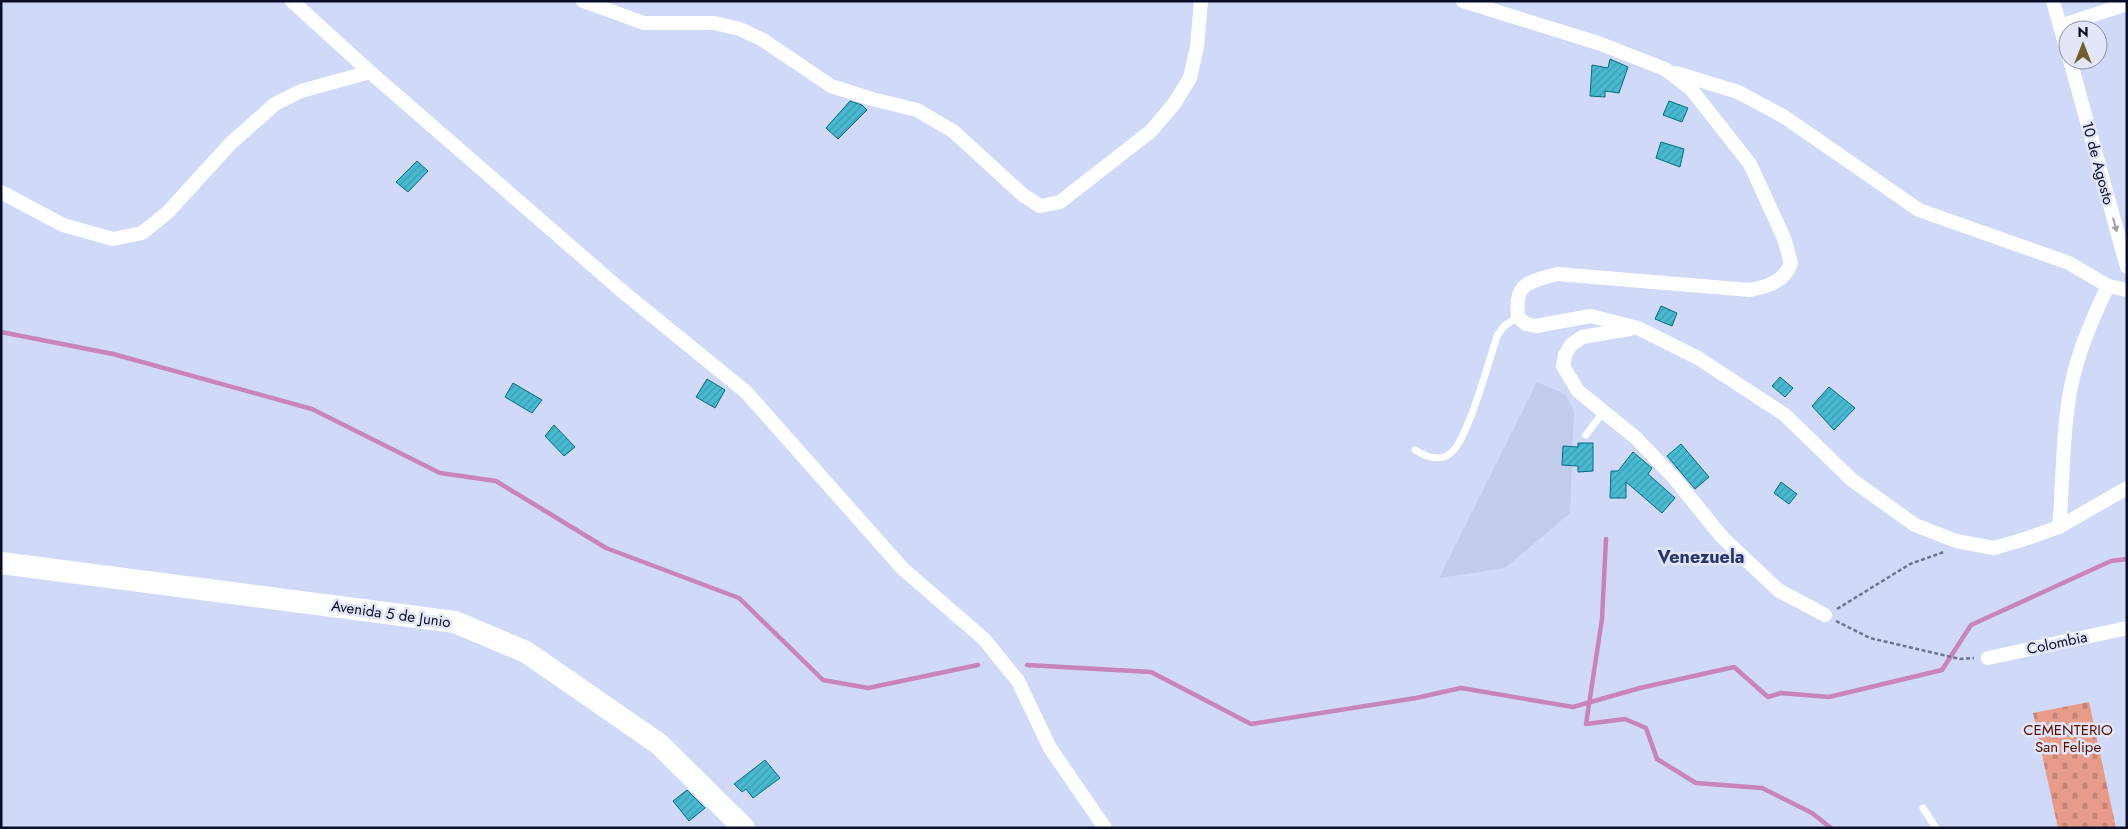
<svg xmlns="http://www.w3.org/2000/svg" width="2128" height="829" font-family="Jost,sans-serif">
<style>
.built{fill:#c2cbec}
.cemetery{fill:url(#cemetery-stones)}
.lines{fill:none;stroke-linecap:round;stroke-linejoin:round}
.stream{stroke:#c884bb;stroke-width:4.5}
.building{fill:url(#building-hatch);stroke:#056c7d}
.path{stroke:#6d7490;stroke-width:2.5;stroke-dasharray:4 2.5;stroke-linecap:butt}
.service{stroke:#fff;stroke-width:7}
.minor{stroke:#fff;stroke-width:14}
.primary{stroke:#fff;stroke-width:22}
.oneway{fill:#9d9fa9}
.labels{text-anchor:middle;stroke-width:5;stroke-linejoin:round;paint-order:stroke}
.street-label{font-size:15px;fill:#0a0e28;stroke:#e2e6f6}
.park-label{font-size:15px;fill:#5d0f01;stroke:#e2e6f6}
.quarter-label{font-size:18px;font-weight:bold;fill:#2a3371;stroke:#e2e6f6}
</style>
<defs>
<pattern id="cemetery-stones" width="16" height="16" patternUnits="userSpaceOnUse" patternTransform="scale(1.25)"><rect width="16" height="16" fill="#e89b89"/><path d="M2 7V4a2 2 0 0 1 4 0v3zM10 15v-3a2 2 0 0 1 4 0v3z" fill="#c68476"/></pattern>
<pattern id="building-hatch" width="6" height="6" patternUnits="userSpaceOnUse" patternTransform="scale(1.25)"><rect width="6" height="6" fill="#48b9d0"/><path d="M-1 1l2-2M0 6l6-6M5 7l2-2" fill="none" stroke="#3e9eb3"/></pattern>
</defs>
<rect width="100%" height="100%" fill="#d0d9f7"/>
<polygon class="built" points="1537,382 1565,394 1574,411 1570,513 1505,568 1439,578"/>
<polygon class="cemetery" points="2089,702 2116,828 2058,828 2033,713"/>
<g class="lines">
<g class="stream">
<polyline points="1,332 113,354 312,409 440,473 496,481 606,548 739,598 823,680 868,688 978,665"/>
<polyline points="1606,539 1602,619 1586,724 1625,719 1646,728 1657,759 1696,783 1762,788 1812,813 1831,828"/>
<polyline points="1027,665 1151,672 1251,724 1416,698 1461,688 1573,707 1640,688 1734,667 1768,697 1781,693 1829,697 1942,670 1971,625 2111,561 2127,559"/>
</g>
</g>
<g class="building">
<polygon points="1610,59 1628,67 1619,93 1605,91 1605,97 1590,96 1592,65 1608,68"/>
<polygon points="850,101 862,105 867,110 838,139 826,128"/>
<polygon points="1669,101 1688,108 1682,122 1663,115"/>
<polygon points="1661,142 1684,149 1680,167 1656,158"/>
<polygon points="417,161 428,171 408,192 396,182"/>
<polygon points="1661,306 1677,313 1672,326 1655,319"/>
<polygon points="1780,377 1793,388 1785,397 1772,386"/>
<polygon points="707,379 725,390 715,408 696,397"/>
<polygon points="513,383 542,400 532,413 505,397"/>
<polygon points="1829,387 1855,408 1834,430 1812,406"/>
<polygon points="554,425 575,447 564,456 545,436"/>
<polygon points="1578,443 1593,443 1593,471 1578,472 1578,466 1562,465 1563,446 1578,447"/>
<polygon points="1681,444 1709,477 1695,489 1667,456"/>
<polygon points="1633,452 1652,468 1648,474 1675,498 1662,513 1626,482 1626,498 1610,498 1611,471 1618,471"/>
<polygon points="1781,482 1797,494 1789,504 1774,493"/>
<polygon points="765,760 780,778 753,798 746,789 742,792 734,784"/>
<polygon points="687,790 705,808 689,821 673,801"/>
</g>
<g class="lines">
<g class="path">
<polyline points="1837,609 1910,564 1944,552"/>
<polyline points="1836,621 1870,638 1960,659 1974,658"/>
</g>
<g class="service">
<polyline points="1586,435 1603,412"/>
<path d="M1415,450C1426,457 1442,463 1453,451C1469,434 1489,361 1497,336L1504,326L1518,317"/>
<polyline points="1923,808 1936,828"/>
</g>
<g class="minor">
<polyline points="292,1 370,72 622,291 746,392 903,569 984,639 1018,681 1050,748 1105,828"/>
<polyline points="583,1 644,23 714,23 740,29 763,40 831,86 872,99 917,110 953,131 1023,195 1040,206 1060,202 1151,131 1174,104 1190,78 1197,47 1201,1"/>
<path d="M1463,1L1598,43L1665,69L1691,89L1750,164L1784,238L1791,263C1784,282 1769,286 1750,290L1557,274C1528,282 1514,283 1518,317L1526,324L1536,326L1591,316L1638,328L1698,358L1785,415L1852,480L1915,525L1956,541L1994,548L2025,539L2059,527L2127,488"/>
<polyline points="2053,1 2068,54"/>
<polyline points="2060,26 2127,4"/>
<polyline points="2070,60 2127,267"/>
<polyline points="1676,73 1738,92 1783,116 1919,210 2069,263 2108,286 2127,290"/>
<polyline points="1,192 63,225 113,239 142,233 167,213 231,143 275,104 301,91 370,72"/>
<polyline points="1630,329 1582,337 1571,345 1565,355 1563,366 1578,391 1636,438 1675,479 1722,537 1778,590 1825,615"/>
<path d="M2059,527C2063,487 2062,445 2068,405C2073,363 2090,323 2108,286"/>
<polyline points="1988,658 2127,628"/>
</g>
<polyline class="primary" points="1,563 455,622 526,652 659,744 744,828"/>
</g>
<defs><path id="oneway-solid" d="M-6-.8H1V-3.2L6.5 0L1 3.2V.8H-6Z" transform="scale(1.25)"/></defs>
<use class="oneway" href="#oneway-solid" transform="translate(2115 225) rotate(75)"/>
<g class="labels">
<g class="street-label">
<text transform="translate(2098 163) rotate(75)" y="5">10 de Agosto</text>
<text transform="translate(391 614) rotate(8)" y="5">Avenida 5 de Junio</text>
<text transform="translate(2057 643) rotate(-12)" y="5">Colombia</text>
</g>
<g class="park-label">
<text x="2068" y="735">CEMENTERIO<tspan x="2068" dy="17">San Felipe</tspan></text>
</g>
<g class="quarter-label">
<text x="1701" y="563">Venezuela</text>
</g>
</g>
<rect width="2128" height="829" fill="none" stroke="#0a0e28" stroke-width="5"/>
<g transform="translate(2083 45)"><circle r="24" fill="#e2e6f6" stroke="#8c90a4"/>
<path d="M0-4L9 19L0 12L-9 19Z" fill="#6e5f2d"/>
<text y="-8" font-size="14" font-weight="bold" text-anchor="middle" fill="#0a0e28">N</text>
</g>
</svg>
